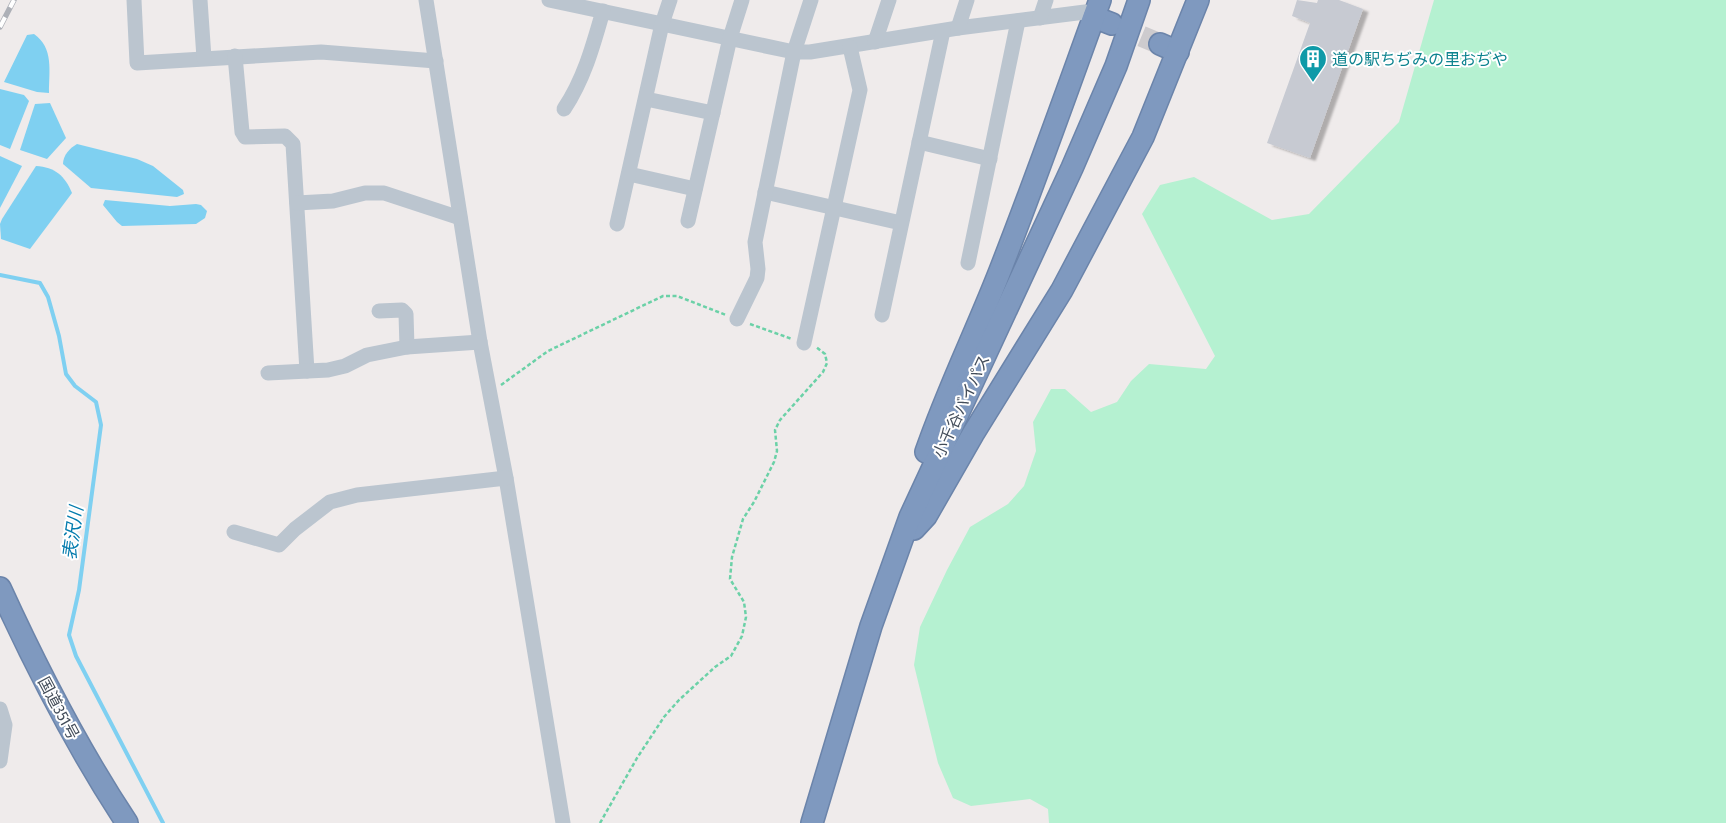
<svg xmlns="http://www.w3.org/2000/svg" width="1726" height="823" font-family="'Fira Sans Condensed','Noto Sans JP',sans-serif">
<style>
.green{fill:#b5f1d1}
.water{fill:#7fd0f1}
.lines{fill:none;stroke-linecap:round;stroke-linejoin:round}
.stream{stroke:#7fd0f1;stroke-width:4}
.building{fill:#c7cad2;filter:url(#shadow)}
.highway-tunnel{stroke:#cdcbce;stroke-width:21;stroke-dasharray:21 11;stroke-linecap:butt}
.highway-casing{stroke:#6b84aa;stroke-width:24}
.path{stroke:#6bd1a7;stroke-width:2.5;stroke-dasharray:4 2.5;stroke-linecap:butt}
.minor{stroke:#bbc5cf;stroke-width:15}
.highway{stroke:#7f99bf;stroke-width:21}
.rail-casing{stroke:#adb0b7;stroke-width:5.5}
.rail{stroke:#fff;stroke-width:4;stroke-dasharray:11;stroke-linecap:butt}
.labels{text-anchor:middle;stroke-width:4;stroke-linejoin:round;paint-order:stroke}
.culture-label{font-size:16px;fill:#0d838f;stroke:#fff;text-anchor:start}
.street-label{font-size:16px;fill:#434d5a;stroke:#fff}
.water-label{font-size:18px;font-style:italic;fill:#037bad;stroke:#fff}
</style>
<defs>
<filter id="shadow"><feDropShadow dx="5.5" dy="3" stdDeviation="1" flood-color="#0004"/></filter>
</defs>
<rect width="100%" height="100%" fill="#efebeb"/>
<polygon class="green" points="1434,0 1726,0 1726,823 1049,823 1048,809 1030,799 971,806 953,798 938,763 914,665 920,627 947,570 970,527 1008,504 1024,486 1036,451 1033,422 1051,389 1065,389 1091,412 1117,402 1131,381 1149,364 1206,369 1215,356 1142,214 1160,185 1194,177 1272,220 1309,214 1399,122"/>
<g class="water">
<path d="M34,34C54,48 49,71 49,93L37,92L4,82L27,35Z"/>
<polygon points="0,89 24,95 29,101 10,149 0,145"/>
<polygon points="50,103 66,138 47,159 20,150 35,104"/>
<path d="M77,144L137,159L153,166L183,190L184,194L177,197L91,188L63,164C63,155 70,148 77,144Z"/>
<polygon points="0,156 22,166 0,208"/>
<path d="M36,166C55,167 65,176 72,193L30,249L1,239L0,224L2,219Z"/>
<polygon points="105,200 170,206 196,204 201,205 207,211 205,218 196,224 122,226 117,222 103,205"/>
</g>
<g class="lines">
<polyline class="stream" points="0,275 40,283 48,297 59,336 66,374 75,386 96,402 101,425 79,590 69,635 76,656 163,823"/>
</g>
<polygon class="building" points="1297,0 1317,3 1318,0 1339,0 1363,9 1310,158 1267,143 1310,23 1292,16"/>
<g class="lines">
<polyline class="highway-tunnel" points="1112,24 1160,44"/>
<defs>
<g id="highway">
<polyline points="1094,17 1112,24"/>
<polyline points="1160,44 1178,52"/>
<path d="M926,452C948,388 979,326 1003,263C1037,176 1068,88 1100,0"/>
<polyline points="914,529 926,516 973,434 1062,290 1143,137 1198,0"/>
<path d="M0,588C37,669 78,749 127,823"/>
<polyline points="812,823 871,626 910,517 1072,168 1116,66 1139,0"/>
</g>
</defs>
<use href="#highway" class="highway-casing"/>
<g class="path">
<polyline points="750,324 792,339"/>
<polyline points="501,385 548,351 663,296 677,296 726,315"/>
<polyline points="600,823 637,758 664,717 679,700 715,667 731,656 742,636 746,617 744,602 730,579 732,557 743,519 754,502 774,462 777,451 775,430 780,420 823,372 827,363 825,354 816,347"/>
</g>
<g class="minor">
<polyline points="134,0 137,63 321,52 436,61"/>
<polyline points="200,0 204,58"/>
<polyline points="426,0 480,342 506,478 563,823"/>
<polyline points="549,0 794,52 810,52 958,28 1085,12 1094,17"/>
<polyline points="1040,18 1046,0"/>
<polyline points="958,28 967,0"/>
<polyline points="875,42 889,0"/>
<polyline points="235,56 242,132 245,137 285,136 293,144 307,371"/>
<polyline points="646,99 713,113"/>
<path d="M564,109C584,79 593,46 603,11"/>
<polyline points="919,142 990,159"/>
<polyline points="629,174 695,189"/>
<polyline points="765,192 901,223"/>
<polyline points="297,203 333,201 365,193 384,193 460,218"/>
<polyline points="688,221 730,38 742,0"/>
<polyline points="617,224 662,24 670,0"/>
<polyline points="968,263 1018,21"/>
<polyline points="379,311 402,310 406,314 407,347"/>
<polyline points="882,315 943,31"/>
<polyline points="737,319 757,278 758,269 755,242 794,52 811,0"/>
<polyline points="804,343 860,90 850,47"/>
<polyline points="268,373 328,370 345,366 367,355 407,347 480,342"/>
<polyline points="234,532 279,545 295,529 330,502 357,495 506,478"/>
<polyline points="0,709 5,725 0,761"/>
</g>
<use href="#highway" class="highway"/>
<defs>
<polyline id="rail" points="0,27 14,0"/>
</defs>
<use href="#rail" class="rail-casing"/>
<use href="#rail" class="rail"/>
</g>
<defs>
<symbol id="building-pin" viewBox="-11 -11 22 30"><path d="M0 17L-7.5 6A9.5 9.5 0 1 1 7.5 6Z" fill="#0f9aa8" stroke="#fff"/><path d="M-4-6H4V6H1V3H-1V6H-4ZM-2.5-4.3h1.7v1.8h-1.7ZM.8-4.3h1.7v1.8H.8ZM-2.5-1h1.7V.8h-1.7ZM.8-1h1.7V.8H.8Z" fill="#fff"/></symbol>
</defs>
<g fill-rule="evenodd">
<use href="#building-pin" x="1297" y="43" width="32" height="43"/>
</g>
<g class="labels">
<g class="culture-label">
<text x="1332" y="65">道の駅ちぢみの里おぢや</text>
</g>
<g class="street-label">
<text transform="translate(961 406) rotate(-65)" y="6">小千谷バイパス</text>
<text transform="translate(59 708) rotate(62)" y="6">国道351号</text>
</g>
<g class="water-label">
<text transform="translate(73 533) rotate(-82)" y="6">表沢川</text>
</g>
</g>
</svg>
